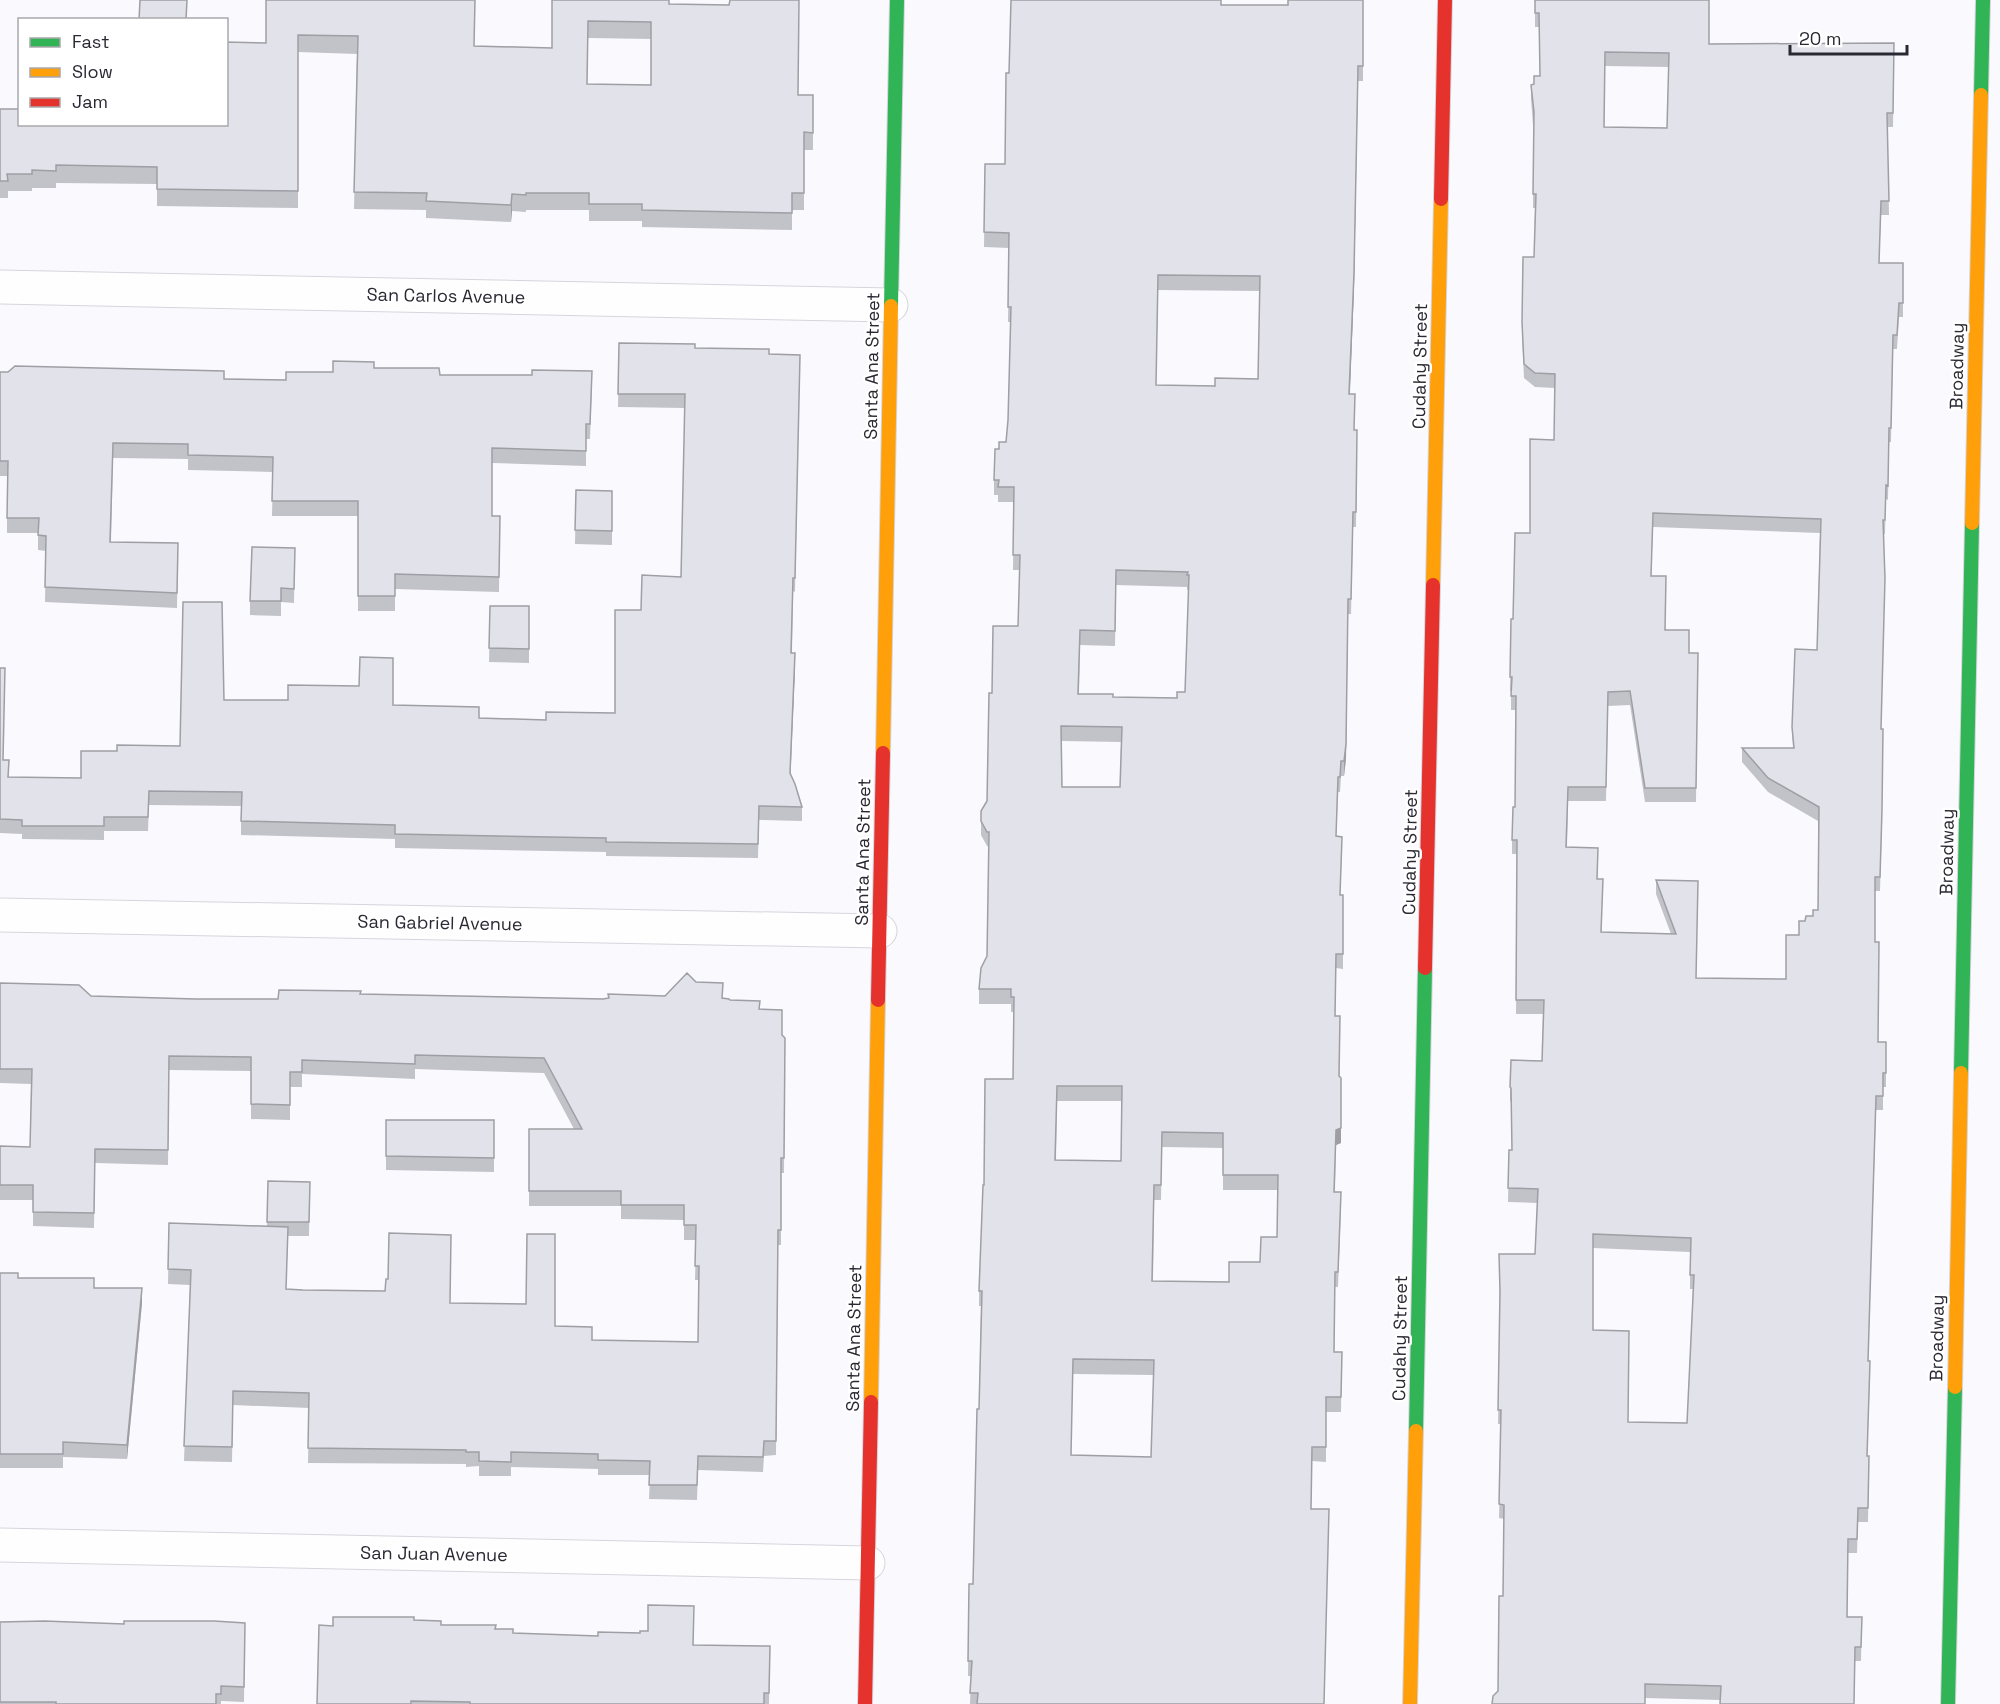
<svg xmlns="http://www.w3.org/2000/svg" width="2000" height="1704" font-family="'Space Grotesk',sans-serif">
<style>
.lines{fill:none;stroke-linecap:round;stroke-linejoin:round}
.street-casing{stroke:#d6d5dd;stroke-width:35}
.fast-casing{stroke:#d6d5dd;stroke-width:16}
.slow-casing{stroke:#d6d5dd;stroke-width:16}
.jam-casing{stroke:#d6d5dd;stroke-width:16}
.street{stroke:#fefeff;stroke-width:33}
.fast{stroke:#30b455;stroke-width:14}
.slow{stroke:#ff9f0a;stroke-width:14}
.jam{stroke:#e5322d;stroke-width:14}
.wall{fill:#c2c2c9;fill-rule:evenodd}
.shaded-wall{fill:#9e9ea4}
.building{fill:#e2e2ea;stroke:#9e9ea4;stroke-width:1.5;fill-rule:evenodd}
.labels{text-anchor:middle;stroke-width:5;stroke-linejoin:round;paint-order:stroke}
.street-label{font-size:18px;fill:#292833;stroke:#fff}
</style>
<rect width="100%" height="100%" fill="#fafafe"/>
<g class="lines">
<defs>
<g id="street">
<polyline points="0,287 891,305"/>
<polyline points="0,915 880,931"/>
<polyline points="0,1545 868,1563"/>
</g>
<g id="fast">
<polyline points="1981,95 1983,0"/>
<polyline points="891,306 897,0"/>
<polyline points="1961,1073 1972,523"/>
<polyline points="1416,1431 1425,968"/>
<polyline points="1948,1704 1955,1387"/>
</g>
<g id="slow">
<polyline points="1972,523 1981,95"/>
<polyline points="1433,585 1441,199"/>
<polyline points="883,753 891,306"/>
<polyline points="1955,1387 1961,1073"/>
<polyline points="871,1402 878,1000"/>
<polyline points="1410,1704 1416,1431"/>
</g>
<g id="jam">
<polyline points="1441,199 1445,0"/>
<polyline points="1425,968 1433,585"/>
<polyline points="878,1000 883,753"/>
<polyline points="865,1704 871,1402"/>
</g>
</defs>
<use href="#street" class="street-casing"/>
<use href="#fast" class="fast-casing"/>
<use href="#slow" class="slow-casing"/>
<use href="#jam" class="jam-casing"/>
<use href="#street" class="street"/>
<use href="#fast" class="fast"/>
<use href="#slow" class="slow"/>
<use href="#jam" class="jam"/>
</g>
<g class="wall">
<path d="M266,0L475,46L552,48V0L670,4L798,95H813V150H804V210H792V230L642,227V221H589V210H526V212L512,211L511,222L426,218V210L354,209L357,54L298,52V208L157,206V184L56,183V188H32V191H8V198H0V109L20,124L266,43ZM588,38L651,39V85L587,84Z"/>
<path d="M1363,0V81H1358L1354,288L1350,394L1354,430H1357L1356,527H1353L1351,614H1348L1346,759L1344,776H1341L1340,792H1338L1336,836L1342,852L1340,895H1343V969L1336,968L1335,1016L1341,1093V1143L1336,1145L1335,1192L1341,1207L1338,1287H1335L1334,1352H1342L1341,1412H1326V1462L1312,1461L1311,1509L1324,1704H970L971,1676H968L969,1584H973L979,1409L981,1306H979V1291L984,1185L1013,1079L1014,1012H1011V1004H979V989L987,956L989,847L987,846L981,835V811L987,801L992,693L1018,626L1020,570H1013L1014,502H998V495H994V480L999,449L1006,442L1008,420L1011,322H1008L1009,248L984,247L985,164H1005L1009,73L1222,5H1288ZM1158,290L1260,291L1258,379L1215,386L1156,385ZM1116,585L1187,587V590H1189L1185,692L1177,698L1113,697L1079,694L1080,645L1115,646ZM1062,741L1121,742L1120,787H1062ZM1057,1101H1122L1121,1161L1056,1160ZM1162,1147L1223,1148V1190H1278L1277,1237L1260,1262L1229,1282L1153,1281L1154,1200H1161ZM1073,1374L1154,1375L1151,1457L1071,1455Z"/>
<path d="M1535,0L1709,44L1894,43L1893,127H1887L1889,215H1881L1879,263H1903V317H1899L1897,349H1893L1891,442H1889L1888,500L1886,499L1885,534H1883L1881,729L1882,824L1880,891H1875V942L1878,1042H1886V1087H1883V1110H1876L1868,1361L1870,1375L1867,1456H1869L1868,1522H1858L1857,1553H1848L1847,1617H1862L1861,1661H1855L1720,1700L1645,1698L1498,1691L1503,1596L1504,1519L1499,1518L1501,1424H1498L1500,1301L1499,1254H1535L1537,1203L1508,1202L1509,1150H1512L1511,1102L1510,1101V1087L1542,1061L1543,1014H1516L1517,854H1512V840L1515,807L1516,710H1511V691H1510L1511,619H1513L1530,533L1554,440L1555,388L1535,387L1524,378L1522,336L1523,257H1534L1535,208H1533V125L1531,99V85L1534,84L1540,76L1539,27H1535ZM1605,66L1669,67L1667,128L1604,127ZM1653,527L1820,533L1817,650L1792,727L1793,748H1742V762L1768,792L1818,821V910L1813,916L1805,921L1799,935L1786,979L1696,978L1656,880V894L1671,934L1602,932L1597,879L1567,847L1568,801H1606L1608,706L1630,705L1645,802H1696L1698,653H1689L1666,630L1651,576ZM1593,1248L1690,1252V1289H1693L1687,1423L1628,1422L1593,1330Z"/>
<polygon points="619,343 769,354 800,355 795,592 793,591 792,653 795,667 790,774 802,807 802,821 759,820 758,858 606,856 606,852 395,848 395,839 241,835 241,806 149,805 148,831 104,831 104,840 22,839 22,834 0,833 0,668 3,760 9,777 81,778 117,751 180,746 224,700 393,705 479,718 546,720 615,713 641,610 681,577 685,408 618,407"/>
<polygon points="374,368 440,375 592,386 590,439 586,439 586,466 492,463 492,516 500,516 499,592 395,589 395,611 358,611 358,516 272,516 273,472 188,470 188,459 113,458 111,542 178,543 177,608 45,602 46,551 38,550 38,533 7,533 7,476 0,476 0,372 286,380 333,372"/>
<polygon points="576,490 612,491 612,545 575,544"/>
<polygon points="295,548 294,603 281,602 281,616 250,615 250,601"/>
<polygon points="490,606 529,606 529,663 489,662"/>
<polygon points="696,982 723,998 760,1009 785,1038 784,1173 781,1173 781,1245 778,1245 776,1455 764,1456 763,1472 698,1470 697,1500 649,1499 650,1475 598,1475 598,1469 511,1467 511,1476 479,1476 479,1466 466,1467 466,1464 308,1463 309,1408 233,1405 232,1462 184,1461 190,1285 168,1284 169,1223 267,1226 268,1181 310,1182 309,1236 288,1236 286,1289 450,1303 555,1326 592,1340 698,1342 699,1280 695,1280 696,1240 684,1240 684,1220 621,1219 621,1206 529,1206 529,1129 574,1129 544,1073 415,1069 415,1079 302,1074 302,1087 290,1087 290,1120 251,1119 251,1071 169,1070 168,1165 95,1163 94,1228 33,1226 33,1200 0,1200 0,1146 30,1147 31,1084 0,1083 0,983 91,996 196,999 278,999 360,994 603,999 665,996"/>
<polygon points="386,1120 494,1120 494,1172 386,1170"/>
<polygon points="0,1273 18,1278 94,1288 142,1303 127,1459 63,1457 63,1468 0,1468"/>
<polygon points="414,1620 441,1625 496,1629 513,1633 693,1645 770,1646 769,1704 317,1704"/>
<polygon points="0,1622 124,1624 245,1623 244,1702 221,1701 221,1704 0,1704"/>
</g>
<g class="shaded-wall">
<polygon points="1358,66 1354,288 1349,409"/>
<polygon points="512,194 512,211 511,222 511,205"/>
<polygon points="1348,599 1346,759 1344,776 1344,761"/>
<polygon points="795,653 795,667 790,787 790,773"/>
<polygon points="1341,1078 1341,1143 1336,1145 1336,1130"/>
<polygon points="142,1288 142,1303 127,1459 127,1445"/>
</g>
<g class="building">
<polygon points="140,0 187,0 186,20 139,20"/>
<path d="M266,0H475L474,46L552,48V0H669V4L729,5L730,0H799L798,95H813V133L804,132V193H792V213L642,210V204H589V193H526V195L512,194L511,205L426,201L427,193L354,192L358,36L298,35V191L157,189V167L56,165V171L32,170V174H7L8,181H0V109H20V124H226V42L266,43ZM588,21L651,22V85L587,84Z"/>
<path d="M1011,0H1221V5H1288V0H1363V66H1358L1354,273L1349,394H1355L1354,430H1357L1356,512H1353L1351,599H1348L1346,744L1344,761H1341L1340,777H1338L1336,836L1342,837L1340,895H1343V954H1336L1335,1016H1340L1339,1076L1341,1078V1128L1336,1130L1334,1192H1341L1338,1272H1335L1334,1352H1342L1341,1397H1326V1447H1312L1311,1509H1329L1324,1704H977L978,1693H970L972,1661H968L969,1584H973L977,1409H979L982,1291H979L983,1185H984L985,1079H1013L1014,997H1011V989H979L981,968L987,956L989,832H987L981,821V811L987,801L989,693H992L993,626H1018L1020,555H1013L1014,487H998L999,480H994L995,449H999V442H1006L1008,420L1011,307H1008L1009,233L984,232L985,164H1005L1006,73H1009ZM1158,275L1260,276L1258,379L1215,378V386L1156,385ZM1116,570L1188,572L1187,575H1189L1185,692H1177V698L1113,697V694H1078L1080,630L1115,631ZM1061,726L1122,727L1120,787H1062ZM1057,1086H1122L1121,1161L1055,1160ZM1162,1132L1223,1133V1175H1278L1277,1237H1261L1260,1262H1229V1282L1152,1281L1154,1185H1161ZM1073,1359L1154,1360L1151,1457L1071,1455Z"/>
<path d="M1535,0H1709V44L1894,43L1893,113H1887L1889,201H1881L1879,263H1903V303H1899L1897,335H1893L1891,428H1889L1888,486L1886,485L1885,520H1883L1885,578L1881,729H1883L1882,810L1880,877H1875V942H1879L1878,1042H1886V1073H1883V1096H1876L1868,1361H1870L1867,1456H1869L1868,1508H1858L1857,1539H1848L1847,1617H1862L1861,1647H1855L1854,1704H1720L1721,1686L1645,1684V1704H1492L1493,1696L1498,1691L1499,1596H1503L1504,1505L1499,1504L1501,1410H1498L1500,1291L1499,1254H1535L1538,1189L1508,1188L1509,1150H1512L1511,1088L1510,1087L1511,1060L1542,1061L1544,1000H1516L1517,840H1512L1513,807H1515L1516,696H1511L1512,677H1510L1511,619H1513L1515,533H1530V439L1554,440L1555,374L1535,373L1524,364L1522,322L1523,257H1534L1536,194H1533L1534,112L1531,85L1534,84V76H1540L1539,13H1535ZM1605,52L1669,53L1667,128L1604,127ZM1653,513L1821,519L1817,650L1795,649L1792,727L1794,748H1742L1768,778L1819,807L1818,910H1813V916H1806L1805,921H1799V935H1786V979L1696,978L1698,881L1656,880L1676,934L1601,932L1603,879H1597L1598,848L1566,847L1568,787H1606L1608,692L1630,691L1645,788H1696L1698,653H1689V630H1665L1666,576H1651ZM1593,1234L1691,1238L1690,1275H1694L1687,1423L1628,1422L1629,1331L1593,1330Z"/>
<polygon points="619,343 695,344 695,348 769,349 769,354 800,355 795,578 793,578 791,653 795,653 790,773 795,784 802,807 759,806 758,844 606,842 606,838 395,834 395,825 241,821 242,792 149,791 148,817 104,817 104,826 22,826 22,820 0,819 0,668 5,668 3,760 9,760 8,777 81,778 81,751 117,751 117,745 180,746 183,602 222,602 224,700 288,700 288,685 359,686 360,657 393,658 393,705 479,707 479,718 546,720 546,712 615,713 615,610 641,610 642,575 681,577 685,394 618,394"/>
<polygon points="333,361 374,362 374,368 439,368 440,375 532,375 532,370 592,371 590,424 586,424 586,451 492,448 492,516 500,516 499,577 395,574 395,596 358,596 358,501 272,501 273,457 188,455 188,444 113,443 110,542 178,543 177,593 45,587 46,536 38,535 39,518 7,518 8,461 0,461 0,372 8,372 15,366 224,371 224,379 286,380 286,372 333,372"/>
<polygon points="576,490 612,491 612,531 575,530"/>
<polygon points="252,547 295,548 294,589 281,588 281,601 250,601"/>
<polygon points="490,606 529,606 529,649 489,648"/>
<polygon points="687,973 696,982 723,983 722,998 729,999 730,1000 760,1001 759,1009 782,1010 782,1035 785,1038 784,1158 781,1158 781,1230 778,1230 776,1441 764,1441 763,1457 698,1456 697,1485 649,1485 650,1461 598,1460 598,1454 511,1452 511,1462 479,1461 479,1452 466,1452 466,1450 308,1448 309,1393 233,1391 232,1447 184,1446 191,1270 168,1269 169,1223 288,1227 286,1289 303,1290 385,1291 386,1279 388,1279 389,1233 451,1235 450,1303 526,1304 527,1234 555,1234 555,1326 592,1327 592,1340 698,1342 699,1266 695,1266 696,1225 684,1225 684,1205 621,1205 621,1191 529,1191 529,1129 582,1129 544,1058 415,1055 415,1064 302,1060 302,1072 290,1072 290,1105 251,1104 251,1057 169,1056 168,1150 95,1149 94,1213 33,1212 33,1185 0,1185 0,1146 30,1147 32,1069 0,1069 0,983 79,985 91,996 196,999 278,999 279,990 361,991 360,994 603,999 609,998 608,994 665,996"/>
<polygon points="386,1120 494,1120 494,1158 386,1156"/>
<polygon points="268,1181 310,1182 309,1222 267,1222"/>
<polygon points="0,1273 18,1273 18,1278 94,1278 94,1288 142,1288 127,1445 63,1442 63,1454 0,1454"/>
<polygon points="648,1605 694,1606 693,1645 770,1646 769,1693 764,1693 764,1704 470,1704 470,1702 411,1701 411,1704 317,1704 319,1625 333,1626 333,1617 414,1617 414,1620 441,1621 441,1625 496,1625 495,1629 513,1629 513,1633 598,1636 598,1632 640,1633 640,1631 648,1631"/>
<polygon points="44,1621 124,1624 124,1621 214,1621 245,1623 244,1687 221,1686 221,1694 216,1694 216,1704 56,1704 56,1702 0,1702 0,1622"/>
</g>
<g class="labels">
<g class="street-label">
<text transform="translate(446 296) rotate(1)" y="6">San Carlos Avenue</text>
<text transform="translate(872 366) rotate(-89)" y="6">Santa Ana Street</text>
<text transform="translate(1420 366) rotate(-89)" y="6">Cudahy Street</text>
<text transform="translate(1957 366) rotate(-89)" y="6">Broadway</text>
<text transform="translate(863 852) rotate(-89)" y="6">Santa Ana Street</text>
<text transform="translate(1410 852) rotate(-89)" y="6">Cudahy Street</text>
<text transform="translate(1947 852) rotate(-89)" y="6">Broadway</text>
<text transform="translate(440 923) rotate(1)" y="6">San Gabriel Avenue</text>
<text transform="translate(854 1338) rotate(-89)" y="6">Santa Ana Street</text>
<text transform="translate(1400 1338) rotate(-89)" y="6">Cudahy Street</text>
<text transform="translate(1937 1338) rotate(-89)" y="6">Broadway</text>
<text transform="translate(434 1554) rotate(1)" y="6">San Juan Avenue</text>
</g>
</g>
<rect x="18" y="18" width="210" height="108" fill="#ffffff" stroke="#a9a9ad" stroke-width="1.5"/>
<rect x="30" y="38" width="30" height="9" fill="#30b455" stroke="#a9a9ad" stroke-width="1.5"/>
<text x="72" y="48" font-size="18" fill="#292833">Fast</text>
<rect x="30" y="68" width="30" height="9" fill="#ff9f0a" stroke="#a9a9ad" stroke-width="1.5"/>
<text x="72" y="78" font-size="18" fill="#292833">Slow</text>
<rect x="30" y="98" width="30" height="9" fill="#e5322d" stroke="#a9a9ad" stroke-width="1.5"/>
<text x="72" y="108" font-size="18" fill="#292833">Jam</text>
<path d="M1790 45v9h117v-9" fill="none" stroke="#292833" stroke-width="3"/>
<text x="1799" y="45" font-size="18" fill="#292833" stroke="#ffffff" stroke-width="4.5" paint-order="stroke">20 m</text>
</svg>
